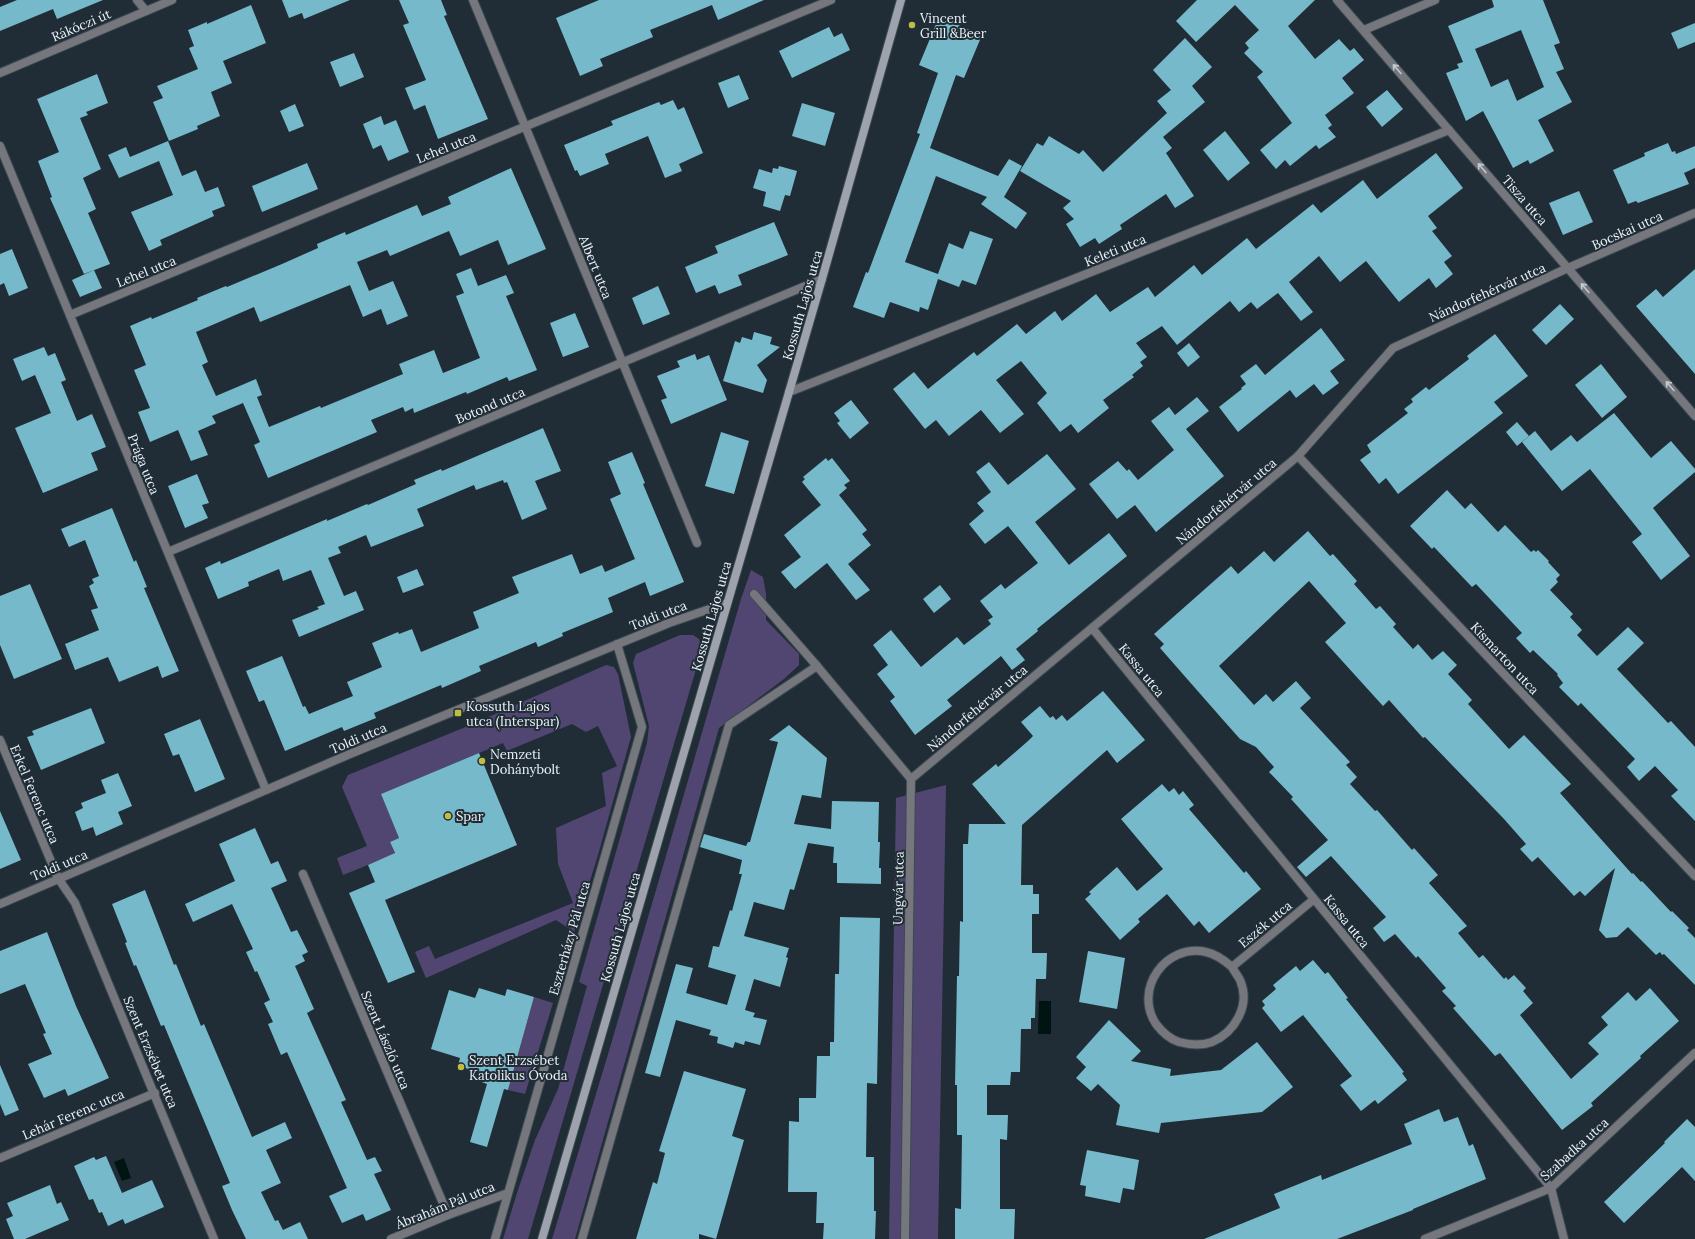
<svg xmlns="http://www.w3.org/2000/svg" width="1695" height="1239" font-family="Lora,serif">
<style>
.green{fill:#514672}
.water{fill:#001412}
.building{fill:#75b9ca;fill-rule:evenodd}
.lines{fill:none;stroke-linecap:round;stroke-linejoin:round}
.street-casing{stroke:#3d4951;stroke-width:10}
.secondary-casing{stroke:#3d4951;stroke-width:10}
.street{stroke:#75777d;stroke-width:8}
.secondary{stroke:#9ea2ac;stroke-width:8}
.oneway{stroke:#c2c8ce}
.poi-dot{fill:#c0be40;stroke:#212d36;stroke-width:1.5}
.labels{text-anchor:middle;stroke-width:4;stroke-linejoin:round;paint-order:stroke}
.poi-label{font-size:13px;fill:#ecf4fa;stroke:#212d36;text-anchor:start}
.street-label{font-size:13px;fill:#ecf4fa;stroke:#212d36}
</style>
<rect width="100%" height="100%" fill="#212d36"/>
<g class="green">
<polygon points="751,570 763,577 766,594 766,620 799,654 799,665 784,679 719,728 575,1239 552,1239 609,1051 741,599"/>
<polygon points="680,635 693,635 699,639 702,649 528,1239 503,1239 517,1193 535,1140 558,1089 587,986 579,982 647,743 649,726 633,663 636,654"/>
<polygon points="606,665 614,667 618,674 631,737 598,855 574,932 556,920 426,978 415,952 429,946 435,959 573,903 558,864 556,828 606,806 602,773 617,766 598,726 586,732 572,724 507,751 503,743 381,794 399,838 390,842 395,854 343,875 337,858 367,846 342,787 348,775 468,726"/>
<polygon points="946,785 938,1239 889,1239 896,798"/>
<polygon points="534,997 553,1003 525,1094 508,1090"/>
</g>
<g class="water">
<polygon points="1039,1001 1051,1001 1051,1034 1038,1034"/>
<polygon points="124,1158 131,1178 122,1181 114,1162"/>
</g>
<g class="building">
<polygon points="17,0 103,0 57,19 53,9 0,31 0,7"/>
<polygon points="282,0 350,0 304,19 302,13 289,18"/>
<polygon points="399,0 441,0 447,15 444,16 488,119 438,139 425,105 414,110 405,88 426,80 403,25 409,23"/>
<polygon points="599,0 764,0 718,20 712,5 650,30 653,37 600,59 603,66 580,76 556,18"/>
<polygon points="1197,0 1315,0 1288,26 1315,59 1339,39 1350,51 1354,48 1364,60 1342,78 1354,93 1325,115 1332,125 1328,128 1336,137 1319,149 1316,145 1290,166 1285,160 1276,169 1260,150 1292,123 1257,77 1263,72 1244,53 1249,48 1245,43 1259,30 1235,5 1196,42 1176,21"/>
<path d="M1492,0H1543L1560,43L1554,45L1564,69L1556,72L1572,102L1538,120L1554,151L1530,164L1528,160L1513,168L1483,111L1466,121L1446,73L1459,68L1457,64L1463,62L1448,26L1494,7ZM1521,30L1544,87L1517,101L1508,79L1491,87L1475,49Z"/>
<polygon points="251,5 266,43 223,61 232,83 211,92 220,116 197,126 198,129 169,141 153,102 163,98 157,86 198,69 189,48 194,46 188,30 207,22 207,24"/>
<polygon points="939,17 982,35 964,78 956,75 930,148 998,176 1009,159 1022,166 1004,197 1027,213 1016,229 981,204 987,197 936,176 905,262 938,274 949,243 963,249 970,231 993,239 976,285 962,280 959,287 938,279 928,310 920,307 919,312 890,302 884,318 853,307 866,272 868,273 920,134 917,133 938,73 919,65"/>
<polygon points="1695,23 1695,42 1678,49 1671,33"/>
<polygon points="829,27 834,37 842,33 850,50 792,78 779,51"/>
<polygon points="1185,38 1212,67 1192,86 1205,102 1163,137 1172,148 1166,153 1194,196 1175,208 1166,194 1120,225 1122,229 1099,244 1095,238 1080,247 1066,224 1074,219 1063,208 1071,201 1020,171 1037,143 1043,146 1049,136 1079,154 1083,150 1103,172 1167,113 1157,101 1171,90 1153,70"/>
<polygon points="354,53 364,77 340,87 330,62"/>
<polygon points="97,74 108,103 86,112 88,115 80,118 101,169 83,178 96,209 88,213 110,264 84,274 50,198 52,197 38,161 59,152 37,99"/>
<polygon points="739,75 749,99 728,108 718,83"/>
<polygon points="1387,90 1403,109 1382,127 1366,107"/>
<polygon points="673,100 678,110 684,107 703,153 679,164 682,171 665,178 648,136 605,154 609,164 580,176 577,170 575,171 564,145 613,125 611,121 659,102 661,105"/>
<polygon points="802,103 835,113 825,146 792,136"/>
<polygon points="295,104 304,126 289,132 280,111"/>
<polygon points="381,116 384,125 396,120 409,152 388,161 381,145 373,149 363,124"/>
<polygon points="1225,131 1250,163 1228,181 1203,150"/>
<polygon points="168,141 182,176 196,170 205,192 218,187 225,206 212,211 214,216 160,240 162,245 149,251 131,212 173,195 159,161 119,178 108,155 126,147 130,157"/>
<polygon points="1668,143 1672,152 1675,151 1676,154 1695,146 1695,168 1684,173 1689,184 1638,203 1636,201 1628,204 1613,170 1645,156 1644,153"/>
<polygon points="1436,153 1463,188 1428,216 1437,228 1432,231 1452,256 1444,262 1453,274 1436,288 1429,278 1399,302 1366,261 1340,282 1319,256 1289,282 1313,312 1301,321 1278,293 1257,309 1251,302 1239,312 1230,301 1177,345 1162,326 1136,343 1147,357 1140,362 1143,366 1132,375 1134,377 1103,400 1109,408 1078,433 1071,424 1060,432 1037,403 1047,393 1021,361 996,380 1024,414 1000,433 981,410 949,436 936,420 925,429 893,389 914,372 928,389 974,352 977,356 1017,324 1026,334 1055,311 1062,321 1096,294 1110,312 1148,287 1155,297 1194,265 1202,275 1247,238 1256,249 1313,204 1321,213 1363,180 1377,199"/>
<polygon points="307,163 318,189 262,212 252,186"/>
<polygon points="779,166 797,171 790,196 785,195 780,211 763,206 766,192 753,188 759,169 772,173 773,168 778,169"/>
<polygon points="511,168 546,249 508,265 498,240 460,256 449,231 390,256 387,250 357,262 369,291 393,281 408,316 387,325 381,309 363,317 350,285 260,322 254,307 196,332 208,362 202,365 216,396 256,379 262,395 257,397 269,427 320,406 321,408 403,374 399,364 434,350 443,373 480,358 456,296 464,293 456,274 471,268 478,286 506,275 514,293 506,296 537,370 509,381 507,377 467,394 466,392 414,413 413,408 405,412 403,407 371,420 377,432 268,478 254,445 260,442 243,403 212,416 216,423 198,431 208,455 191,461 178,430 150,442 138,412 150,408 134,370 146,365 130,326 151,317 152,319 198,300 197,298 226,286 227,287 282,264 318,248 317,244 345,232 346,235 417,205 422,216 451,204 448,197"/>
<polygon points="1579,191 1593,222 1563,235 1549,203"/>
<polygon points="774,222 788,255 738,275 742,285 719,294 715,285 696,293 685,267 718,253 715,246"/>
<polygon points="12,249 28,288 9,296 4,283 0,285 0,254"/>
<polygon points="1695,269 1695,374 1636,306 1656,289 1663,297"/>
<polygon points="94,270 102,288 80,297 72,280"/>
<polygon points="658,286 670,314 643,325 632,298"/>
<polygon points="1560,304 1574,319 1546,345 1532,330"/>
<polygon points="575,313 589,347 563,357 550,323"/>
<polygon points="1321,328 1345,360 1330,371 1339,383 1323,395 1314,384 1296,398 1290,390 1238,432 1219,407 1242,389 1241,388 1246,384 1240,376 1256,364 1265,375"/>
<polygon points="754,332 772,337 770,344 780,347 757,365 767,380 763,393 723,381 735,341 740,343 742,337 752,340"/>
<polygon points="1495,334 1528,376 1494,402 1503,413 1398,494 1386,478 1379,484 1360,460 1371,452 1367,445 1408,413 1404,409 1413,402 1411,399 1426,387 1429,390 1469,359 1467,356"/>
<polygon points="1189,343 1200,357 1188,367 1177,353"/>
<polygon points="44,347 48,356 55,353 66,380 61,382 77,421 92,414 106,447 91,453 98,470 43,493 15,428 51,413 35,375 22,381 13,359"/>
<polygon points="695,354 697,360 709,355 727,400 671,424 661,400 667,398 657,376 680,367 677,361"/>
<polygon points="1601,364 1627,397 1602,418 1575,385"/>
<polygon points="1197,397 1209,411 1186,429 1224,476 1156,532 1135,505 1117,519 1089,484 1118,461 1127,471 1129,469 1138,480 1174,450 1151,421 1169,407 1175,415"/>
<polygon points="851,400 869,423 850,439 837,423 840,421 834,413"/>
<polygon points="1614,413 1651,458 1671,441 1695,469 1695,472 1653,508 1690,556 1661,580 1632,542 1642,534 1590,469 1562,491 1522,442 1535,431 1551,451 1571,435 1577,442"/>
<polygon points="1517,422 1529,436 1517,446 1506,432"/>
<polygon points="543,428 561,471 535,481 547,509 522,520 507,482 504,483 503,480 476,490 474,485 417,509 424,526 371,547 366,535 338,547 341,553 328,558 344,596 356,591 364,610 299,637 292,620 319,609 317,607 325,604 311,570 283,581 279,569 248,582 249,586 218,599 205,568 220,561 221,564 327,519 327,521 367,504 368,505 416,484 414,480 441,469 442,471"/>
<polygon points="721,432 749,441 734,494 705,486"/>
<polygon points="632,452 645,483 643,484 684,582 650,596 645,582 608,598 613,612 562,633 563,636 538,647 536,642 479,666 481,671 442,688 441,685 374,713 376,718 344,731 342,727 285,751 264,700 259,702 246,671 282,656 303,707 305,706 309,714 353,696 347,682 382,667 372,643 398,632 399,634 412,629 421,652 479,628 473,612 519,593 512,577 572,554 580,574 602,565 605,572 635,559 610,499 621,494 608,462"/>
<polygon points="1047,454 1076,489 1035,522 1069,565 1109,533 1127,556 1037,629 1038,631 1016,649 1025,660 1012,670 1001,656 947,700 952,706 915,735 890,701 895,697 877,674 888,665 873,645 891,630 921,667 957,637 964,645 991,624 988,620 993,617 980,601 1001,584 1005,589 1038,563 1008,526 985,544 969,524 984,511 977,503 991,492 976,472 989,462 1008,485"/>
<polygon points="826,458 828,461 832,458 850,481 844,485 847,488 839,495 867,530 862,534 871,545 848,564 870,590 856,600 827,563 795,589 781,572 801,557 784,535 821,505 802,482 805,479 803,477"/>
<polygon points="197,474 209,503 202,505 208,518 185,528 168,486"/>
<polygon points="1447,490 1465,509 1471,503 1498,532 1505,525 1531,552 1534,550 1536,552 1538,550 1549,561 1548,562 1560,575 1556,579 1558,582 1550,590 1573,614 1570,617 1582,630 1577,635 1597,656 1628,627 1644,643 1617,669 1668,723 1671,721 1695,747 1695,821 1671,796 1678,790 1655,766 1639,781 1627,767 1635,759 1581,703 1578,706 1559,687 1563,683 1557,675 1558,674 1533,650 1530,653 1516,638 1522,633 1476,584 1472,587 1434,547 1432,549 1410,526"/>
<polygon points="112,508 134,562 136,560 147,587 144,588 179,671 162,678 158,666 119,682 108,657 75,670 65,644 99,630 91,610 98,608 89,586 94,583 92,579 99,576 85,540 69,547 61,529"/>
<polygon points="1308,531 1330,556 1333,554 1357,581 1354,584 1376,609 1380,606 1396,624 1393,627 1413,649 1418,644 1432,660 1443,651 1457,665 1448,674 1472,700 1468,704 1509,749 1524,735 1571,784 1560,793 1632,874 1633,873 1641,882 1642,881 1671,912 1672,911 1689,928 1687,930 1695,938 1695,985 1664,954 1662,955 1660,952 1656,955 1628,927 1617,937 1606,938 1599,930 1615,868 1585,896 1580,891 1574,896 1538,857 1532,862 1520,849 1526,844 1504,819 1425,737 1423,738 1389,700 1383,706 1325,642 1346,623 1309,581 1219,666 1254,705 1266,694 1273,702 1296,681 1311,698 1300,708 1350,762 1346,765 1357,777 1350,784 1375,811 1377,810 1412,850 1414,848 1438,875 1429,883 1467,926 1458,933 1479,958 1483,955 1504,979 1506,977 1508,980 1514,975 1526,988 1523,991 1533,1003 1520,1015 1571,1079 1599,1054 1588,1043 1608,1025 1601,1017 1628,992 1636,1001 1650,988 1679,1021 1640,1056 1641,1058 1591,1103 1593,1106 1562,1130 1500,1053 1495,1056 1453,1008 1456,1006 1442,991 1446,988 1418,956 1416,958 1395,934 1384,942 1373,928 1386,917 1331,856 1306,877 1297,867 1328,840 1291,799 1293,797 1269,772 1274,767 1256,747 1240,739 1224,721 1160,648 1164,644 1154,634 1231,566 1238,574 1264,551 1274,562"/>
<polygon points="417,569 424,585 403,593 397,577"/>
<polygon points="30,584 62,659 14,679 0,645 0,596"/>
<polygon points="940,585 951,599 934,613 923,599"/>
<polygon points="1103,691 1145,740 1117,763 1107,750 1022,825 1021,885 1033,885 1033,894 1039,894 1039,914 1032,914 1032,953 1047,953 1046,979 1036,979 1035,1018 1031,1018 1031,1029 1021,1029 1020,1072 1011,1072 1010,1085 987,1085 987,1115 1008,1115 1007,1140 1000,1139 1000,1209 1015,1209 1014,1239 955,1239 955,1208 961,1209 962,1135 957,1135 957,1085 955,1085 957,976 959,976 960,921 963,922 963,844 968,844 969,824 1006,824 972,784 996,764 998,767 1028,741 1033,736 1021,722 1040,706 1050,718 1053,716 1056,720 1062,715 1067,721"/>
<polygon points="91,708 105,743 41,770 27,737 34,735 32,731"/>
<polygon points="200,719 225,779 195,792 179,754 173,756 164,734"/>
<polygon points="789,725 827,758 821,798 802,795 794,824 831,829 832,801 879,802 878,842 880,842 879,868 881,868 881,884 837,883 837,863 833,863 834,847 808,843 794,890 790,889 784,910 754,902 744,936 789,948 786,957 788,958 780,987 754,979 745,1010 755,1013 753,1017 767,1020 760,1045 745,1041 744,1045 735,1042 733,1048 717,1043 718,1037 709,1035 711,1030 676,1020 660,1077 645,1073 676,964 693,968 686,993 727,1005 736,975 708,967 713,946 719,947 730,910 732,911 742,874 739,874 742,860 700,847 704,834 746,846 748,842 750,842 778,742 769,740"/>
<polygon points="479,753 517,845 385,900 415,972 388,983 349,893 375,882 368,865 395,853 390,842 399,838 381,794"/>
<polygon points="118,773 132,806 118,812 123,824 96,836 93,827 82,831 75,812 83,808 81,803 106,793 101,780"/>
<polygon points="1162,784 1169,792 1174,788 1179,795 1183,791 1194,805 1189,809 1244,873 1246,871 1261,889 1209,933 1199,921 1194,926 1167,894 1138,919 1140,922 1120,940 1085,899 1091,894 1089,892 1117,867 1137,891 1163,869 1121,819"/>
<polygon points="0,811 21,860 0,869"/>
<polygon points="255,828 271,864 278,861 287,881 271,888 291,932 297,930 308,952 302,955 305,961 295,966 314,1009 307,1013 346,1100 341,1102 367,1160 375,1157 382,1171 374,1174 391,1210 366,1221 363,1214 342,1223 329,1196 347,1188 287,1052 281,1055 268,1024 273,1022 264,1003 270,1000 257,971 255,972 246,952 253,949 232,904 193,922 185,904 235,881 219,844"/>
<polygon points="145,890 174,965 176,964 201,1026 204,1024 252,1137 285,1122 292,1138 266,1150 281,1183 261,1192 275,1221 278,1220 283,1230 300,1222 308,1239 246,1239 232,1210 222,1186 230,1183 164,1025 161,1026 136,965 134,966 125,943 127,942 112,904"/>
<polygon points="840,917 880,918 877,1084 867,1083 866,1157 874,1157 874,1211 876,1211 875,1239 823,1239 824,1223 816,1223 817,1192 788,1192 789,1121 799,1122 799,1098 816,1098 817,1056 830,1056 830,1042 834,1042 835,974 839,974"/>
<polygon points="47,932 76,1006 109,1078 68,1096 65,1089 44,1098 28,1064 52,1054 43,1034 46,1033 25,984 0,994 0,951"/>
<polygon points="1088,951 1125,958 1117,1009 1079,1002"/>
<polygon points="1313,960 1325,974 1328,972 1348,998 1346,999 1404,1072 1402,1073 1407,1080 1378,1104 1375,1100 1361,1111 1340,1085 1352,1076 1303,1015 1281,1032 1262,1008 1265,1005 1262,1001 1276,989 1273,985 1296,966 1300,971"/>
<polygon points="479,988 505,996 507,989 534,997 508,1090 504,1089 487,1147 470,1142 487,1084 479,1081 482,1073 458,1066 460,1058 431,1049 449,990 475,998"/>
<polygon points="1109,1020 1141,1051 1131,1061 1171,1069 1170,1076 1221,1070 1257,1042 1293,1087 1262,1112 1161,1123 1159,1133 1116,1125 1120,1105 1098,1084 1091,1091 1076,1078 1086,1067 1076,1057"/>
<polygon points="0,1065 19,1110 5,1116 0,1104"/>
<polygon points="684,1071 746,1089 732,1136 744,1140 716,1239 699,1234 699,1239 636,1239 653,1182 657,1184 665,1153 659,1151"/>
<polygon points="1439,1109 1444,1122 1458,1117 1469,1146 1473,1144 1486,1179 1413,1209 1413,1210 1337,1239 1204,1239 1280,1208 1274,1194 1321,1175 1322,1180 1412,1144 1404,1124"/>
<polygon points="1687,1119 1695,1127 1695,1181 1682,1167 1624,1223 1604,1202 1665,1143 1664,1142"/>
<polygon points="1087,1150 1139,1160 1134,1190 1123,1188 1120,1203 1085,1196 1086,1186 1080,1185"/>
<polygon points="106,1156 122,1193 152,1180 164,1207 125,1224 123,1219 108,1226 102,1212 99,1213 93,1199 89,1200 74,1166 94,1157 96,1160"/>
<polygon points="50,1185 57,1204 61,1202 69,1220 25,1239 14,1239 6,1219 13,1216 7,1203"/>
</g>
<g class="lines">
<defs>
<g id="street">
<polyline points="137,0 146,11"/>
<polyline points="473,0 697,543"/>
<polyline points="1337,0 1695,416"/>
<polyline points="1364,30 1435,0"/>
<polyline points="0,73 172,0"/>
<polyline points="0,146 266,790"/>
<polyline points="70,315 831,0"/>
<polyline points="789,392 1449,130"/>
<polyline points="1298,456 1695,876"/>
<polyline points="168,552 822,279"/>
<polyline points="754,594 817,666 911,779 905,1239"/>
<polyline points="1092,628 1551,1188 1564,1239"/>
<polyline points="0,740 58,878 75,903 214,1239"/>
<polyline points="911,779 1298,456 1393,348 1568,268 1695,213"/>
<polyline points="303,874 448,1215"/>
<polyline points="0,904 350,754 669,623 727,603"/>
<path d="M1232,967C1234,971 1238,976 1240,980C1251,1005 1235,1032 1212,1042C1201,1046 1190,1045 1179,1042C1170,1039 1162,1032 1156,1024C1133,989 1166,943 1206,952C1216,954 1224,960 1232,967L1313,900"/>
<polyline points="0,1158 155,1093"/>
<polyline points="391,1239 448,1215 508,1193"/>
<polyline points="495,1239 642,727 617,644"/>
<polyline points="582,1239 729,725 817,666"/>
<polyline points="1425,1239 1551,1188 1695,1053"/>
</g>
<polyline id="secondary" points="542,1239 822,279 901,0"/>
</defs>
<use href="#street" class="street-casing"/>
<use href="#secondary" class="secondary-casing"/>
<use href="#street" class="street"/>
<use href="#secondary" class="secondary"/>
</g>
<defs><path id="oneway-shaft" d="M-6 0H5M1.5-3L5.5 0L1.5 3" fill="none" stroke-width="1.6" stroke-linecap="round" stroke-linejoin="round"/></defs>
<g class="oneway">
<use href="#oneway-shaft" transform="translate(1397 69) rotate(-131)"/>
<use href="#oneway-shaft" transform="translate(1482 168) rotate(-131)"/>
<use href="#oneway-shaft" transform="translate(1585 288) rotate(-131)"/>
<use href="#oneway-shaft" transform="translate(1670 386) rotate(-131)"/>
</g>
<g class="poi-dot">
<circle cx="912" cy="25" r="4"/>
<rect x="454" y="709" width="8" height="8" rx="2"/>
<circle cx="482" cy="761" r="4"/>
<circle cx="448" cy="816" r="4"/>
<circle cx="461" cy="1067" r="4"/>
</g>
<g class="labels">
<g class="poi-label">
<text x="920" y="23">Vincent<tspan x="920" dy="15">Grill &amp;Beer</tspan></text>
<text x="466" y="711">Kossuth Lajos<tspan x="466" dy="15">utca (Interspar)</tspan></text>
<text x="490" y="759">Nemzeti<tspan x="490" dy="15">Dohánybolt</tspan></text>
<text x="456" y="821">Spar</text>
<text x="469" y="1065">Szent Erzsébet<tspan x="469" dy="15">Katolikus Óvoda</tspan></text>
</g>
<g class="street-label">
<text transform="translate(81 25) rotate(-23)" y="5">Rákóczi út</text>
<text transform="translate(446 147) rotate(-22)" y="5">Lehel utca</text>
<text transform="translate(1525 200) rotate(49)" y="5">Tisza utca</text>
<text transform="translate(1627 230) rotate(-24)" y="5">Bocskai utca</text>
<text transform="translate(1115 250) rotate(-22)" y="5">Keleti utca</text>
<text transform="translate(596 267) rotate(68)" y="5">Albert utca</text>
<text transform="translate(146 271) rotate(-22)" y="5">Lehel utca</text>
<text transform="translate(1487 292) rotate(-24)" y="5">Nándorfehérvár utca</text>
<text transform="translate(802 305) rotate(-74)" y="5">Kossuth Lajos utca</text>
<text transform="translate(490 405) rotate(-23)" y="5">Botond utca</text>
<text transform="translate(144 464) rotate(68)" y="5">Prága utca</text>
<text transform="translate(1226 501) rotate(-40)" y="5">Nándorfehérvár utca</text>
<text transform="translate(658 615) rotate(-21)" y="5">Toldi utca</text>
<text transform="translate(711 616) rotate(-74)" y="5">Kossuth Lajos utca</text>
<text transform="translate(1505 658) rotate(47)" y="5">Kismarton utca</text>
<text transform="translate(1142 670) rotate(51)" y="5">Kassa utca</text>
<text transform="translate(977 708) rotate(-40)" y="5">Nándorfehérvár utca</text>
<text transform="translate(358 738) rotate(-23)" y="5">Toldi utca</text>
<text transform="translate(35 794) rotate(67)" y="5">Erkel Ferenc utca</text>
<text transform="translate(59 865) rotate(-23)" y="5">Toldi utca</text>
<text transform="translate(898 888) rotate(-89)" y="5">Ungvár utca</text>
<text transform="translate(1347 921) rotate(51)" y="5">Kassa utca</text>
<text transform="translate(1265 924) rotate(-40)" y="5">Eszék utca</text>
<text transform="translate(620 927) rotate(-74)" y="5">Kossuth Lajos utca</text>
<text transform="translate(569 938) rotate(-74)" y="5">Eszterházy Pál utca</text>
<text transform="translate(386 1040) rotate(67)" y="5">Szent László utca</text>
<text transform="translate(151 1052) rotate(67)" y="5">Szent Erzsébet utca</text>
<text transform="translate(73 1114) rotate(-23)" y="5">Lehár Ferenc utca</text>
<text transform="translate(1574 1149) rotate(-42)" y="5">Szabadka utca</text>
<text transform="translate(445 1205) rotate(-22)" y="5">Ábrahám Pál utca</text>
</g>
</g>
</svg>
